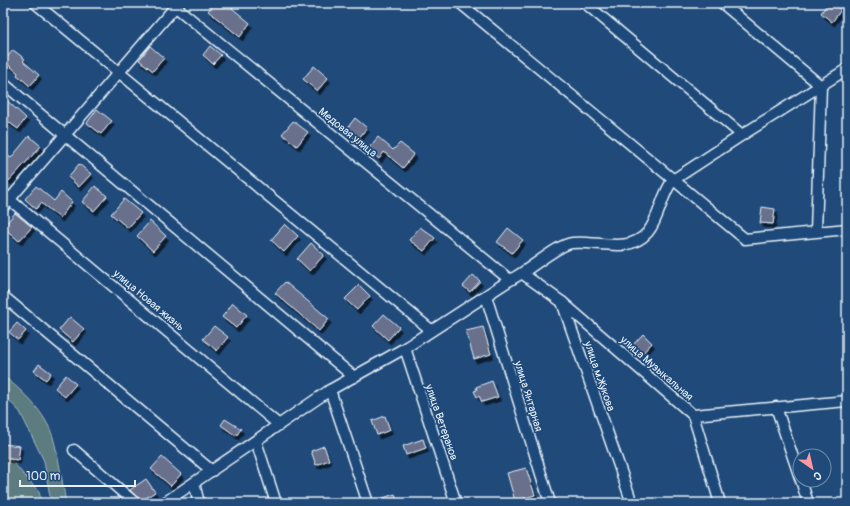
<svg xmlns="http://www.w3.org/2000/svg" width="850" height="506" font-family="Pangolin,sans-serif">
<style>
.green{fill:#5b7b7f;stroke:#a2b6bc}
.building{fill:#68708c;stroke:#e8f1f8;filter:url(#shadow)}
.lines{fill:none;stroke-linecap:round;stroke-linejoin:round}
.minor-casing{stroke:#e8f1f8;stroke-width:13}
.minor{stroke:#1f4a7a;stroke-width:10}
.labels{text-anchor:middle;stroke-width:3.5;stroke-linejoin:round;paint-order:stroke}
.street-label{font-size:11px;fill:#e8f1f8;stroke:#1f4a7a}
</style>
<defs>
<filter id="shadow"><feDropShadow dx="2.5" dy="4" stdDeviation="0" flood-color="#0009"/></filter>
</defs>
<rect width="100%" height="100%" fill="#1f4a7a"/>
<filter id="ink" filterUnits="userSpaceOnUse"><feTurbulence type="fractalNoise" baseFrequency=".025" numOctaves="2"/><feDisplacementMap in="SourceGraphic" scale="8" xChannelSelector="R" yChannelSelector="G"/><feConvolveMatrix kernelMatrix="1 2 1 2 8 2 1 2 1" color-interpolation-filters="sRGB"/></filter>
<g filter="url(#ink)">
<g class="green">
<path d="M3,376C23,391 45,412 53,437C59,458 62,481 66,503H51L44,461L20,412L3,394Z"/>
<polygon points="3,451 39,492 42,503 3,503"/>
</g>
<g class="building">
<polygon points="214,3 226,3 250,23 240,37 208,11"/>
<polygon points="828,3 832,3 841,10 832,22 821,13"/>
<polygon points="150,46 164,58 153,71 139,60"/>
<polygon points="210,46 221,55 213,64 203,55"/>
<polygon points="13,50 25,59 23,61 39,75 30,86 17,75 18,73 4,61"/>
<polygon points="314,66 328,78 317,91 303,79"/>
<polygon points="3,97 26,118 18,129 3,118"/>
<polygon points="97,109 112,121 101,134 87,123"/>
<polygon points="355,118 367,128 357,140 345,131"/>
<polygon points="293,121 308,132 297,146 282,134"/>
<polygon points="29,136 41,146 9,181 3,176 3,163 8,156 11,158"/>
<polygon points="378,137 393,150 400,143 414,154 403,168 384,152 379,159 368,149"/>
<polygon points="79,164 91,174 79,187 68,177"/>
<polygon points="36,186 54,201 61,192 72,202 60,218 41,203 36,209 25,199"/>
<polygon points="95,186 107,196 94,211 82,202"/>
<polygon points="124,199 141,213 128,228 111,214"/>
<polygon points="762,207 775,209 773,224 760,223"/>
<polygon points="15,213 32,227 19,241 3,227"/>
<polygon points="150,221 166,236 153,251 137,236"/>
<polygon points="285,224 298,236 284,252 271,240"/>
<polygon points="420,227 435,238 424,251 409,240"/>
<polygon points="508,228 523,240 512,253 497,242"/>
<polygon points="311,243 324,255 310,271 297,259"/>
<polygon points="473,275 480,281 470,292 463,286"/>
<polygon points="285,282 329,319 319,331 275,293"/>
<polygon points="359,285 370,296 357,310 345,299"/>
<polygon points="233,303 247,315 236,328 222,317"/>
<polygon points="384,314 399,327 388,340 373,326"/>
<polygon points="70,317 84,329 73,342 59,330"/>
<polygon points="17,323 26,331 18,340 9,332"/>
<polygon points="214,326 228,337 217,351 203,339"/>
<polygon points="483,327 491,354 474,359 466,331"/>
<polygon points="643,334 652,343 642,354 632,346"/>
<polygon points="39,364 51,373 46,380 34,371"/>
<polygon points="66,375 76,384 65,397 55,388"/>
<polygon points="492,381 498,397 482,402 479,396 477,397 474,391 477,390 476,387"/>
<polygon points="385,416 390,430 377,435 372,421"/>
<polygon points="225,419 241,429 236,436 221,425"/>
<polygon points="423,439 426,448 406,455 403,446"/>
<polygon points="3,444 20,446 18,460 3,458"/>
<polygon points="324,446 329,460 316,465 311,451"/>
<polygon points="162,457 181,474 171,486 151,469"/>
<polygon points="526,468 535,495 515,501 507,473"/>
<polygon points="146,479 155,492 141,501 130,490"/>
<polygon points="395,494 398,503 374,503 374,501"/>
</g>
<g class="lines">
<defs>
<g id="minor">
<polyline points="35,3 431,330"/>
<polyline points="171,3 510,280"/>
<polyline points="460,3 745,239 847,229"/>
<polyline points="722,3 821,86 816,231"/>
<polyline points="3,83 354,377"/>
<polyline points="742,135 847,69"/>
<polyline points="3,194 279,425"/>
<polyline points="3,207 175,7"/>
<polyline points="523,274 562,302 632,503"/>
<polyline points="3,296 212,471"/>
<polyline points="486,296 550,503"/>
<polyline points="562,302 693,415 847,401"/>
<polyline points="405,348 456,503"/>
<polyline points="330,390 368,503"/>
<polyline points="776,407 800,478"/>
<polyline points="693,415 720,503"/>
<polyline points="256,441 276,503"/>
<polyline points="74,450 135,503"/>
<polyline points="801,480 808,503"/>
<polyline points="194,483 199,503"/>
<path d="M164,503L330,390L405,348L510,280C526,273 558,244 572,243C598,240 628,255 648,232C660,217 661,195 673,180L742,135L585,3"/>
</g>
</defs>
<use href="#minor" class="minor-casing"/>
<use href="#minor" class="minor"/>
</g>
</g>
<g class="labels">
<g class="street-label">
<text transform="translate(348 132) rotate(39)" y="4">Медовая улица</text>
<text transform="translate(149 300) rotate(40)" y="4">улица Новая жизнь</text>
<text transform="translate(657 368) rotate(41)" y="4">улица Музыкальная</text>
<text transform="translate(600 376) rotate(71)" y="4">улица м.Жукова</text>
<text transform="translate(529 396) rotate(73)" y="4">улица Янтарная</text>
<text transform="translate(442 422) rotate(71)" y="4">улица Ветеранов</text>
</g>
</g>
<rect width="850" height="506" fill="none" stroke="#1f4a7a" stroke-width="16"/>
<rect x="8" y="8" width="834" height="490" fill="none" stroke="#e8f1f8" stroke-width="1.5" filter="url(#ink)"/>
<g transform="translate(812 468) rotate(146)"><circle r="19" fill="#1f4a7a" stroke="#6f8dac"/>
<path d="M0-3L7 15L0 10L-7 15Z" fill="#ff9aa2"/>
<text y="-6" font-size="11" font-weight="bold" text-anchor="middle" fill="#e8f1f8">С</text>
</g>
<path d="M20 480v6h115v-6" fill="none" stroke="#e8f1f8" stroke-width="2"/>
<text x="26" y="480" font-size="12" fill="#e8f1f8" stroke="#1f4a7a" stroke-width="3" paint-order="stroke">100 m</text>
</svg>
